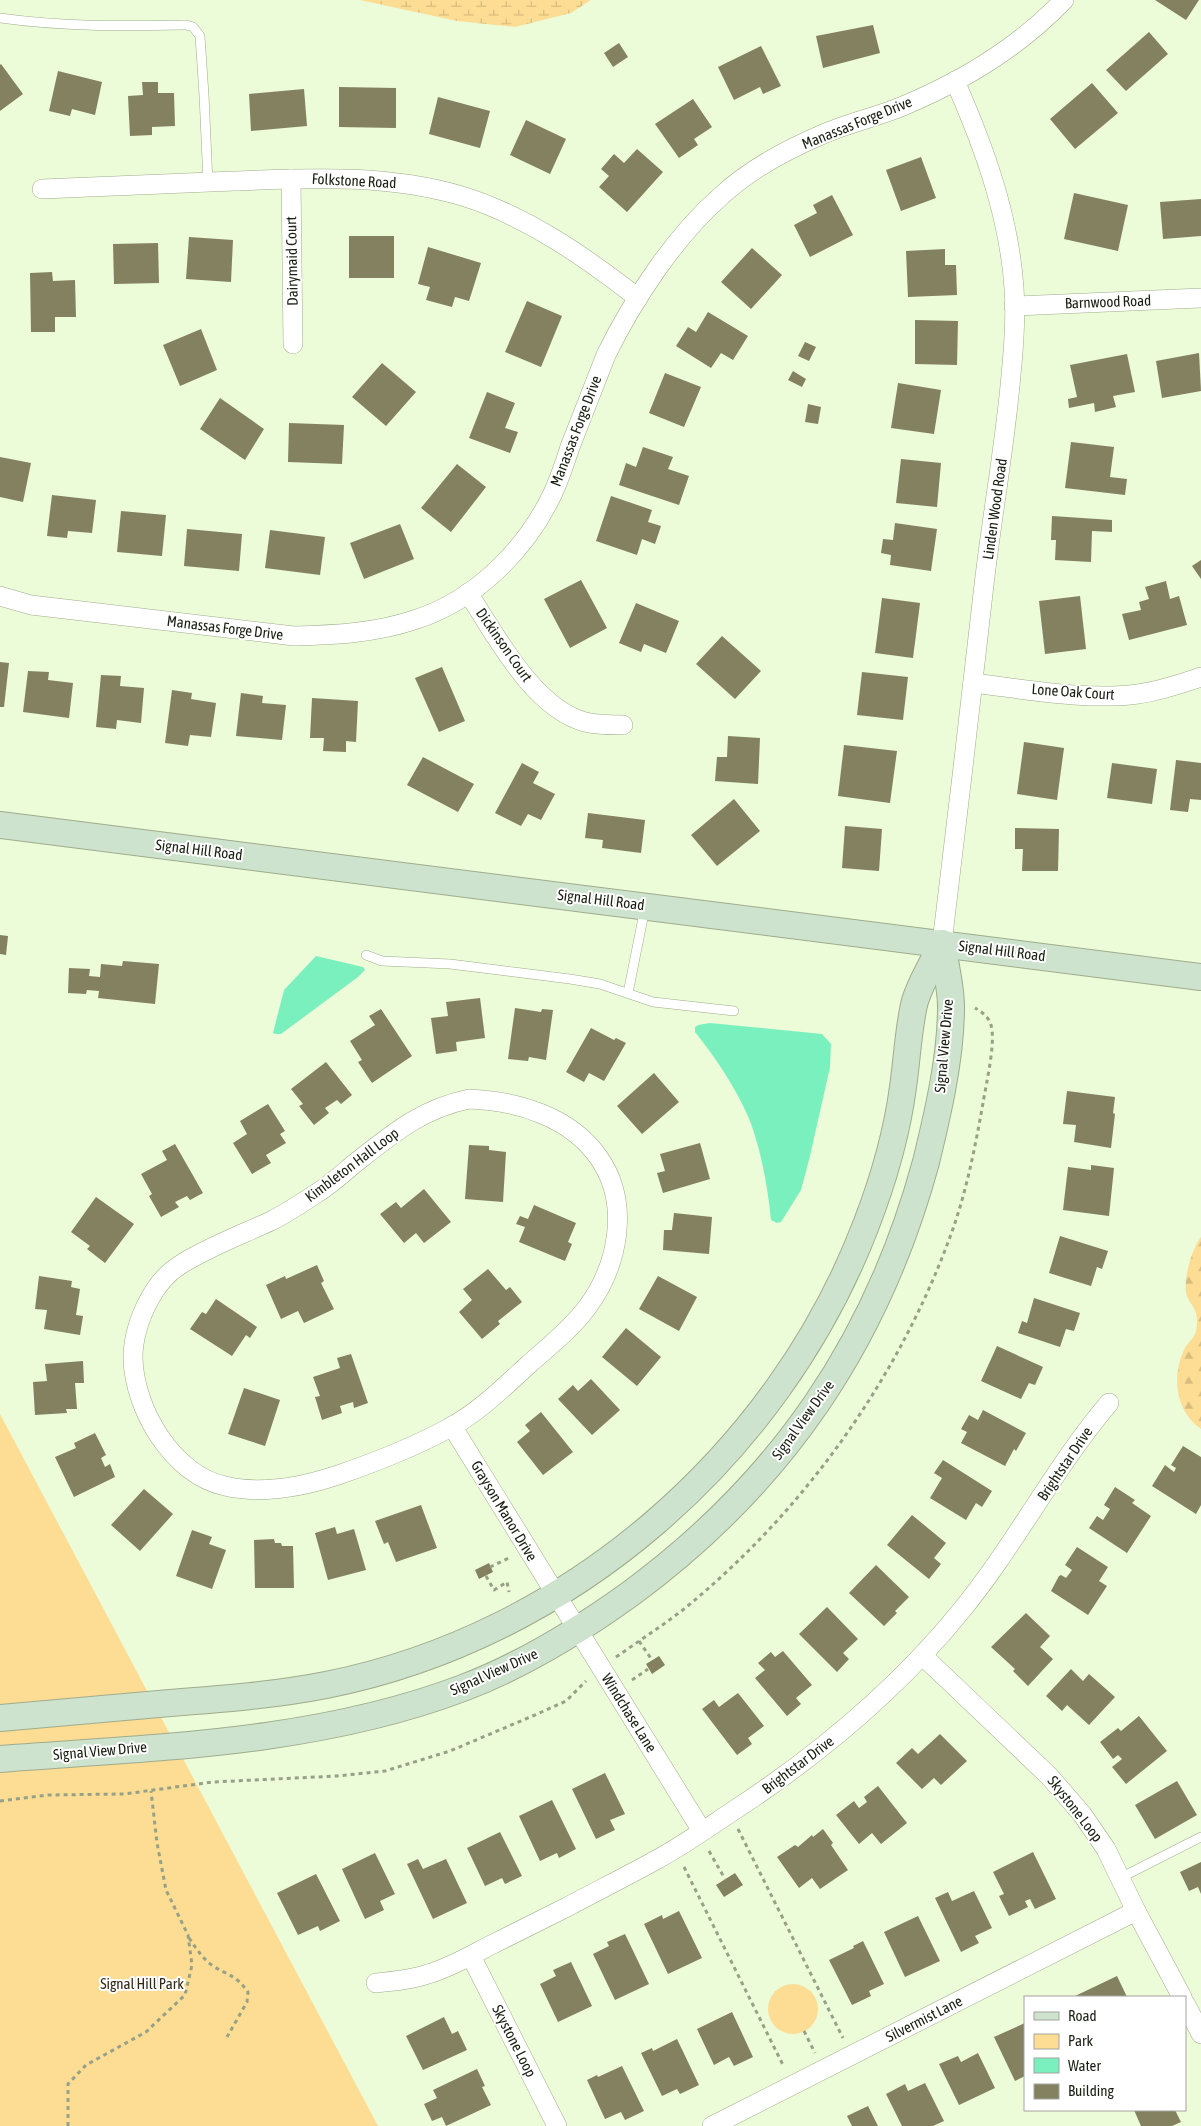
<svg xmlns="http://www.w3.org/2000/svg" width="1201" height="2126" font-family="'Asap Condensed',sans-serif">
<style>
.forest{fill:url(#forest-firs)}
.wetland{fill:url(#wetland-marsh)}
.park{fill:#fddc93}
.water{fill:#7bf0bf}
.building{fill:#838160}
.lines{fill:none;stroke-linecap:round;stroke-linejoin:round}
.service-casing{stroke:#9fac8c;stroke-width:10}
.minor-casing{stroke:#9fac8c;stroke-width:20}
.secondary-casing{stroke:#9fac8c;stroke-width:28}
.path{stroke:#96a187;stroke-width:3;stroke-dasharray:4 4;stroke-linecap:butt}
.service{stroke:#fff;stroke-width:9}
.minor{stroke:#fff;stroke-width:19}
.secondary{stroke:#cde3ce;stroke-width:26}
.labels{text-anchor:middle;stroke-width:4;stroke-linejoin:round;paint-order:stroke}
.street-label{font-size:15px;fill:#1a1f12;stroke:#fff}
.park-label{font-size:15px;fill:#302817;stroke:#fff}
</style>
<defs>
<pattern id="forest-firs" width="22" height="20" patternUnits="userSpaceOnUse" patternTransform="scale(1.25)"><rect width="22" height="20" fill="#fddc93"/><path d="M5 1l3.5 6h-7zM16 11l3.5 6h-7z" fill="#d8bc7e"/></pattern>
<pattern id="wetland-marsh" width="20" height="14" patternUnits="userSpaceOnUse" patternTransform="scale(1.25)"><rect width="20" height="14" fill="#fddc93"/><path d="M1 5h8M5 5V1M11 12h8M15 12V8" fill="none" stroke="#d8bc7e"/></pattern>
</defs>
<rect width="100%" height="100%" fill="#ecfbd8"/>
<path class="forest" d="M1201,1237V1429C1176,1412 1171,1377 1184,1350C1190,1338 1196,1340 1197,1324C1198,1309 1191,1306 1187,1296C1182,1281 1192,1249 1201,1237Z"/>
<polygon class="wetland" points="360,0 591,0 571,13 515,27 457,21"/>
<g class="park">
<polygon points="0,1414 378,2126 0,2126"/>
<circle cx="793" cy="2009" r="25"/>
</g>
<g class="water">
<polygon points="316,956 363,967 365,970 358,977 281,1034 275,1034 273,1033 284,990"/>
<path d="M710,1023L822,1034L831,1044L830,1067L810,1156L801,1190L781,1222L777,1223L771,1220C768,1188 760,1143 747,1114C734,1085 715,1057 695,1032V1027L698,1025Z"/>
</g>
<g class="building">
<polygon points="1155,0 1199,0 1186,20"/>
<polygon points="873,25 880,53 823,68 816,36"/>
<polygon points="1149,32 1168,54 1126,91 1106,70"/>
<polygon points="619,43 628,57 613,67 604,53"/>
<polygon points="761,46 781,86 763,94 760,87 734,100 718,67"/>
<polygon points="1,64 23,94 0,111 0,65"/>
<polygon points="58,71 102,82 95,115 72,109 70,116 49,111"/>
<polygon points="142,82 158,82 158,93 174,93 175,126 152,127 152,135 130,136 128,96 143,95"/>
<polygon points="1092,83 1118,113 1075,149 1050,119"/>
<polygon points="339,87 396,88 396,128 339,127"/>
<polygon points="304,89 307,126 251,131 249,94"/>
<polygon points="438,97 490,111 480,148 429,134"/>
<polygon points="693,99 712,127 694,139 698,145 679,158 655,124"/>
<polygon points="526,120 566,139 550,174 510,155"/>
<polygon points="637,149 663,172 627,212 599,187 609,176 601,169 614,154 624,163"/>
<polygon points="921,157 936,198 901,211 886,170"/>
<polygon points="1074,193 1128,205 1118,251 1064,239"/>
<polygon points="832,195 853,235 810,257 794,225 817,213 813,205"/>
<polygon points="1201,199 1201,236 1163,239 1160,202"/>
<rect x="349" y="236" width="45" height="42"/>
<polygon points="189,237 233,240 231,282 186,279"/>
<polygon points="158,243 159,283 114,284 113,244"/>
<polygon points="428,247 481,263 469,301 455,297 452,307 426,300 430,287 418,284"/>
<polygon points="752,248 782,275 751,309 721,282"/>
<polygon points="945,249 945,265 956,265 957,295 908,297 906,251"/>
<polygon points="52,272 53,281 75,280 76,317 55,317 55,332 31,332 30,273"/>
<polygon points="527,301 562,316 541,367 505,352"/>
<polygon points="708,312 748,336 733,360 721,353 711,368 676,346 688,327 696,332"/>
<polygon points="915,320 958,321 957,365 915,364"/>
<polygon points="201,329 217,370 180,386 163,345"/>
<polygon points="805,342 816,347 809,361 798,356"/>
<polygon points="1199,353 1201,391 1162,398 1156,361"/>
<polygon points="1127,354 1135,392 1113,396 1116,407 1095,412 1094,403 1069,408 1068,399 1077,397 1070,365"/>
<polygon points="382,363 416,392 386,426 352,397"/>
<polygon points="793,371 806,379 802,387 788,380"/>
<polygon points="665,373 701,387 684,427 649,413"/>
<polygon points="898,383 941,390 934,434 891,428"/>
<polygon points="487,392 515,403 505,428 518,432 510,453 469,438"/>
<polygon points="220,398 264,429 245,460 200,429"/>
<polygon points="808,404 821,407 818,424 805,422"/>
<polygon points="289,423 344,425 342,464 288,462"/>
<polygon points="1071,442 1114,447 1110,477 1127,479 1125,495 1065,488"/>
<polygon points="643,447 673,457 668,469 689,476 679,505 619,485 626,463 636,467"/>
<polygon points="0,457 31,463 23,502 0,497"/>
<polygon points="901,459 941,463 937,507 896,503"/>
<polygon points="457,464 486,487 451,532 421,508"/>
<polygon points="52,495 96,500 92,533 68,531 67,538 47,536"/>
<polygon points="611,496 652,510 648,522 661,526 655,544 642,539 637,555 596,541"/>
<polygon points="121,511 166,515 162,556 117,552"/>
<polygon points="1052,516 1112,520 1112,532 1092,531 1091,562 1055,560 1056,540 1051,540"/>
<polygon points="895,523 937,529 931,571 890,565 891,555 881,553 883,539 893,540"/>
<polygon points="400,524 414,559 364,579 350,543"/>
<polygon points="187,529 242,534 239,571 184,566"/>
<polygon points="270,530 325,537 320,575 265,568"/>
<polygon points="1201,560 1201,579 1192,566"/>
<polygon points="581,580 607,628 570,648 544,599"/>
<polygon points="1166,581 1170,599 1179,596 1187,625 1129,640 1122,614 1141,610 1139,602 1149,599 1145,587"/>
<polygon points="1080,596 1086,649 1045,654 1039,601"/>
<polygon points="882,598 920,603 913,658 875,653"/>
<polygon points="636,603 679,621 666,653 644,644 641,652 619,643"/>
<polygon points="722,636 761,671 735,699 696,664"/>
<polygon points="0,662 9,663 4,707 0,707"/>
<polygon points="442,667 465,721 439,732 415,678"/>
<polygon points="28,671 49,672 48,680 73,683 69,718 23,712"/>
<polygon points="862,672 908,677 903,720 857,715"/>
<polygon points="101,675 121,676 120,686 144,688 141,723 117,720 116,729 96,727"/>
<polygon points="172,690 192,693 191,699 216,703 211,737 190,735 188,746 165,743"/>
<polygon points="241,693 263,696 262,703 286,705 282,740 236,736"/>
<polygon points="312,698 358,701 356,742 346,741 346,752 323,751 324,738 310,738"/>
<polygon points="728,736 760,738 758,784 715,781 717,757 727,757"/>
<polygon points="1024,742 1064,748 1057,800 1017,794"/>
<polygon points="844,745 897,751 890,803 838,796"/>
<polygon points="423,757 474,784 458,812 407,785"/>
<polygon points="1176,760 1201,763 1201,800 1190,799 1188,812 1170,810"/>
<polygon points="522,763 539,772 533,783 555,794 541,820 528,814 521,826 495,813"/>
<polygon points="1112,763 1157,769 1152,804 1107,798"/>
<polygon points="734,799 760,831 717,866 691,835"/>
<polygon points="588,813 645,820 641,853 602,848 603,840 585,838"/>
<polygon points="845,826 882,829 879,871 842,868"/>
<polygon points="1015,828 1059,829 1058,871 1022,871 1023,849 1015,849"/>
<polygon points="0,935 8,936 6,955 0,954"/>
<polygon points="123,961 159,964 155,1004 98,998 99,991 87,990 86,994 68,993 69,968 90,969 89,976 100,977 101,964 122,966"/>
<polygon points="480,998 485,1038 456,1042 457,1051 436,1054 431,1018 448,1016 446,1002"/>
<polygon points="515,1008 541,1012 542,1009 553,1010 546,1060 529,1057 528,1061 508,1059"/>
<polygon points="381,1009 412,1056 372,1083 358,1062 362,1060 350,1041 375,1025 369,1016"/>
<polygon points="591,1028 614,1040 616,1038 626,1043 604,1081 589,1073 584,1082 566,1072"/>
<polygon points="326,1062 352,1095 341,1104 337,1100 325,1108 329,1113 314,1125 299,1106 303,1104 291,1089"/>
<polygon points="654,1073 679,1102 642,1134 617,1106"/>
<polygon points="1067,1091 1115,1097 1113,1113 1115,1114 1111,1148 1074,1142 1076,1125 1063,1124"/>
<polygon points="268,1104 285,1131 280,1134 286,1143 266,1155 271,1163 252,1174 233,1143 247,1134 240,1121"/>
<polygon points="700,1143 710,1179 663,1193 657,1173 665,1171 660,1154"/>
<polygon points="175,1144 203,1193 190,1200 187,1196 175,1202 179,1207 161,1217 149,1196 152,1194 141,1174 167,1160 162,1151"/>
<polygon points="469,1145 489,1146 489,1150 506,1152 503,1202 465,1199"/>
<polygon points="1091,1165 1114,1168 1109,1216 1063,1210 1068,1167 1091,1170"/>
<polygon points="424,1189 451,1222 424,1243 416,1233 404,1243 380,1214 396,1202 401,1208"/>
<polygon points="96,1197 134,1224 105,1263 87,1249 90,1246 71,1232"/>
<polygon points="534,1205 576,1223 568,1242 572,1244 565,1261 519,1242 525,1227 516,1224 520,1216 528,1219"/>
<polygon points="674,1213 712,1217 709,1254 663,1250 664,1230 672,1230"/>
<polygon points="1060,1236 1108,1251 1102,1269 1097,1267 1091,1286 1049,1273"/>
<polygon points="317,1265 324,1281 321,1283 334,1309 304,1323 298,1311 281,1319 266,1285 285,1276 286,1279"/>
<polygon points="488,1269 506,1290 510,1287 522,1302 498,1321 500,1324 482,1339 459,1312 472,1300 463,1289"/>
<polygon points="39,1276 72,1281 71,1287 80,1289 76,1315 83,1316 80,1335 44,1329 47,1310 35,1309"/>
<polygon points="658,1276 697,1297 679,1331 639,1309"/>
<polygon points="1034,1298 1080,1313 1074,1331 1066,1329 1060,1347 1018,1333 1022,1321 1027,1323"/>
<polygon points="216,1299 257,1327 250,1338 246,1335 232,1356 190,1329 202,1312 206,1314"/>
<polygon points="626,1328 661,1357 637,1386 602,1357"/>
<polygon points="997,1346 1043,1367 1035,1385 1029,1383 1021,1399 981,1381"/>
<polygon points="351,1354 368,1403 354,1408 353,1402 340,1406 342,1413 322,1420 315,1397 320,1396 313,1377 340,1368 337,1358"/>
<polygon points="83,1361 84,1383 75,1383 77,1409 66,1409 67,1413 35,1415 33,1382 47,1381 45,1364"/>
<polygon points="591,1379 620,1410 592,1435 558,1399 573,1385 578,1391"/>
<polygon points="244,1388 280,1400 265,1446 228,1434"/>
<polygon points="983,1410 1026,1433 1016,1451 1014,1449 1005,1466 961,1443 967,1432 961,1429 969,1415 978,1420"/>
<polygon points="541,1412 573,1452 543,1475 517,1442 530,1431 525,1425"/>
<polygon points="95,1433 106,1455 101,1458 105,1467 110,1464 115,1477 74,1497 55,1457 76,1448 74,1443"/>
<polygon points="1183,1446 1201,1457 1201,1505 1196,1514 1152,1486 1165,1465 1174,1472 1176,1468 1171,1465"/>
<polygon points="943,1460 992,1491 982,1507 976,1503 966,1520 930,1498 942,1478 934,1473"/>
<polygon points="1115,1487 1135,1500 1132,1503 1151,1516 1127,1553 1089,1528 1097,1516 1103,1520 1110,1509 1104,1505"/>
<polygon points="144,1489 173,1514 140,1551 111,1525"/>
<polygon points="421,1505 437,1548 396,1562 388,1542 384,1544 375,1521"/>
<polygon points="912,1515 946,1543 934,1558 941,1564 929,1579 887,1545"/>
<polygon points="335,1527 337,1534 354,1529 366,1570 328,1580 315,1533"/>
<polygon points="192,1530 212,1537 209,1544 226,1550 212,1589 176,1576"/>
<polygon points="274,1539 275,1543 281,1543 282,1546 293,1546 294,1588 255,1588 254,1540"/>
<polygon points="1077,1547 1108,1567 1099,1581 1107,1586 1088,1615 1051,1591 1059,1576 1061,1575 1066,1578 1072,1570 1065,1565"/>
<polygon points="489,1563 493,1572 479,1579 475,1570"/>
<polygon points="876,1565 909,1597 895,1611 897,1613 884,1626 849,1593"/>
<polygon points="827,1607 858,1639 843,1653 849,1659 837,1672 799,1634"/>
<polygon points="1026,1613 1050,1636 1040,1647 1053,1659 1028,1686 1013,1671 1015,1669 991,1647"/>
<polygon points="783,1651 812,1685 796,1698 801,1704 787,1716 755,1678 765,1670 758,1663 771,1652 775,1657"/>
<polygon points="659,1656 665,1665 652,1674 646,1664"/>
<polygon points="1071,1669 1083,1681 1089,1674 1115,1697 1089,1725 1067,1705 1062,1711 1046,1696"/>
<polygon points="738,1693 764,1726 748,1738 752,1744 737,1755 702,1709 714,1700 719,1707"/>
<polygon points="1139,1716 1167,1751 1126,1784 1112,1767 1122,1759 1118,1755 1113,1759 1100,1742 1118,1728 1121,1731"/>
<polygon points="940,1734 967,1761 941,1785 934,1778 922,1789 896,1763 912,1748 918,1754"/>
<polygon points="605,1773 625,1814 610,1820 615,1830 596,1839 572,1789"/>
<polygon points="1177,1781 1197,1815 1155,1839 1135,1805"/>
<polygon points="878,1786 907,1823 881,1844 872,1833 859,1844 836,1815 854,1801 859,1808 867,1802 864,1797"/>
<polygon points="552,1800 576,1849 559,1858 557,1853 540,1861 519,1816"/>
<polygon points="823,1829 833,1843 831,1845 848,1870 820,1889 812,1878 799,1888 777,1857 795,1845 798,1847 812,1835 813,1837"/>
<polygon points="500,1832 522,1876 505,1884 502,1878 485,1886 467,1848"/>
<polygon points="1033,1852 1056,1899 1035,1909 1030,1899 1025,1901 1028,1907 1009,1916 999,1896 1004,1894 993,1872"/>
<polygon points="375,1853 395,1894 380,1901 384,1910 365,1919 342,1869"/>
<polygon points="418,1859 423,1869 446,1859 467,1903 433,1919 407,1864"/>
<polygon points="1201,1862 1201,1894 1198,1887 1189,1891 1180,1872"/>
<polygon points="735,1873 743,1885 724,1897 716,1885"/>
<polygon points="316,1874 340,1921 320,1931 318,1926 298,1935 277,1893"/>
<polygon points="974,1891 992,1928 975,1936 979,1943 961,1952 935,1898 948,1892 952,1901"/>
<polygon points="679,1911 702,1958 668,1974 644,1924 662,1915 663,1919"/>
<polygon points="918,1916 940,1961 905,1977 884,1932"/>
<polygon points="625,1934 649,1984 615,2000 593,1954 609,1946 607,1942"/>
<polygon points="863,1941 884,1984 869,1991 871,1996 852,2005 829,1960 854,1948 853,1946"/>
<polygon points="571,1962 592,2006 558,2022 540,1984 556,1976 553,1970"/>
<polygon points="1117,1976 1127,1997 1073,1997"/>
<polygon points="732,2012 753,2057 734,2066 729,2057 714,2065 697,2029"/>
<polygon points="444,2017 452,2034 458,2031 467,2050 423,2070 406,2036"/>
<polygon points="1025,2023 1025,2076 1015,2081 994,2037"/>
<polygon points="677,2039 699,2085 680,2094 677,2089 662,2096 641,2053 652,2048 653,2051"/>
<polygon points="978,2053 995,2088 959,2105 939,2064 958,2056 961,2062"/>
<polygon points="622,2066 644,2111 625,2120 621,2112 605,2119 587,2080 597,2075 598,2077"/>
<polygon points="477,2069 485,2086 482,2087 491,2105 446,2126 442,2117 432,2121 424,2104 437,2098 433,2090"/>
<polygon points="925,2083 944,2121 933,2126 902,2126 886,2094 905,2084 908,2091"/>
<polygon points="868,2106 878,2126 852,2126 847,2116"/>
<polygon points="1134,2110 1175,2110 1181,2122 1172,2126 1141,2126"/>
</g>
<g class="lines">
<defs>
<g id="service">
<path d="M0,18C64,27 121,26 186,25L193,27L200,36L204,95L208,182"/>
<polyline points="366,955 382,961 450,964 570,979 600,984 653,1002 734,1011"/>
<polyline points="628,993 645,908"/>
<polyline points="1120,1878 1201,1837"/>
</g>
<g id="minor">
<polyline points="291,179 293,344"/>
<path d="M42,189C106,186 170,184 234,181C311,178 387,174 462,196C527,216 585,257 638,298"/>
<polyline points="1014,306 1201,298"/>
<path d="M468,593C496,635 533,708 585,722C597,725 611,725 623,725"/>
<path d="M0,596L31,605L294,636C335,635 375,633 414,620C475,601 526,550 553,493C560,478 565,462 570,447C582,416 594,385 606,355C633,300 675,236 721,196C749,170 786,150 821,135C848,123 877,117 903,106C963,81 1019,47 1064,0"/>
<path d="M973,683C1025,689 1087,701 1138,694C1160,691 1181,684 1201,677"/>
<path d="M942,943C957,824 970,704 984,585C992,515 1005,446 1011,375C1014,346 1016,317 1014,288C1009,215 984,147 955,81"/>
<path d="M469,1099C518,1101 571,1117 599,1158C631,1204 618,1267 586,1309C570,1330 548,1347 528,1365C504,1387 479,1412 449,1428C414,1447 376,1462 338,1475C302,1487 263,1495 225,1486C173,1475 134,1409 133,1358C133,1339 140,1317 149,1300C156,1287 167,1273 180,1265C208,1247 241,1235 271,1221C287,1213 302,1203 317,1193C330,1185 342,1174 354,1164C392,1134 421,1109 469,1099Z"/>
<polyline points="452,1426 702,1831"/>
<polyline points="923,1656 1049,1776 1082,1814 1106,1849 1136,1911 1182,1997"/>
<polyline points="471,1956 557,2126"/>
<path d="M376,1983C394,1981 411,1980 428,1974C449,1968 470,1956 489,1946C515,1933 541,1920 567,1907C597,1891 627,1876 656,1860C682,1846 706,1829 730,1813C816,1757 896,1691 961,1611C1015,1545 1054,1468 1109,1403"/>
<polyline points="1185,2003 1201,2034"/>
<polyline points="712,2126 1136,1911"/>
</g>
<g id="secondary">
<polyline points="0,825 1201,977"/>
<path d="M0,1718C57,1713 114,1708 170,1703C223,1699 275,1695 326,1685C569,1637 778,1455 866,1225C883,1181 897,1133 903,1087C907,1060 908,1032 914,1005C918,986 934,962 942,943"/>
<path d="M0,1759C156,1747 315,1744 463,1688C521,1666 580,1630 630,1594C781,1483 877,1342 926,1162C938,1113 951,1057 951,1007C951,986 945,964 942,943"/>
</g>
</defs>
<use href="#service" class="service-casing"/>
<use href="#minor" class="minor-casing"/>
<use href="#secondary" class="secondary-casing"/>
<g class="path">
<polyline points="490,1567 511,1557"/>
<polyline points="486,1576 494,1590 507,1582 509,1592"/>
<polyline points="639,1641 652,1660"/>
<path d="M616,1657C639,1641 662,1626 684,1609C803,1512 897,1381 950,1237C966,1194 975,1148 983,1103C986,1084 996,1043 991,1025C988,1016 982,1012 975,1008"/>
<polyline points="632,1680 648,1669"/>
<polyline points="0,1801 48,1795 124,1794 213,1782 337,1776 385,1771 450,1751 535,1715 566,1701 586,1681"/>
<polyline points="738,1829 843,2038"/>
<polyline points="709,1851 725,1879"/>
<polyline points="684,1867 784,2067"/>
<path d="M189,1938C196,1948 202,1958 213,1966C229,1976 236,1975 248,1992L247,2002L227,2037"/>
<polyline points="804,2031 815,2053"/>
<polyline points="68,2126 68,2084 86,2065 146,2032 185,1995 192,1965 188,1935 166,1890 157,1843 151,1791"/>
</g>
<use href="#service" class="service"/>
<use href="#minor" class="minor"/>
<use href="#secondary" class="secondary"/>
</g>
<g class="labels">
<g class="street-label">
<text transform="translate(857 123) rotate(-22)" y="5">Manassas Forge Drive</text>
<text transform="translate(354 181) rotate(3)" y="5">Folkstone Road</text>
<text transform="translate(292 261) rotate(-91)" y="5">Dairymaid Court</text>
<text transform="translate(1108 302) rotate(-2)" y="5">Barnwood Road</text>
<text transform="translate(576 431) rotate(-69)" y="5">Manassas Forge Drive</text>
<text transform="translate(995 509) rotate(-82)" y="5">Linden Wood Road</text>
<text transform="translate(225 628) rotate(7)" y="5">Manassas Forge Drive</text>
<text transform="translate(504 645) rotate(55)" y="5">Dickinson Court</text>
<text transform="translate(1073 692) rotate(4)" y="5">Lone Oak Court</text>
<text transform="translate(199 850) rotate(7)" y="5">Signal Hill Road</text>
<text transform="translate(601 900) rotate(7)" y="5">Signal Hill Road</text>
<text transform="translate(1002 951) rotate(7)" y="5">Signal Hill Road</text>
<text transform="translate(944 1046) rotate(-85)" y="5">Signal View Drive</text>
<text transform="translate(352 1165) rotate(-37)" y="5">Kimbleton Hall Loop</text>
<text transform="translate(803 1420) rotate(-54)" y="5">Signal View Drive</text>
<text transform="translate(1065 1464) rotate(-56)" y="5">Brightstar Drive</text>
<text transform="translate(504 1511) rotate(59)" y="5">Grayson Manor Drive</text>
<text transform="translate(494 1672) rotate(-24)" y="5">Signal View Drive</text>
<text transform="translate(629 1713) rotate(58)" y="5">Windchase Lane</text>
<text transform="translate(100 1751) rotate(-5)" y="5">Signal View Drive</text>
<text transform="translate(798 1765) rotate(-37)" y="5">Brightstar Drive</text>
<text transform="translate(1075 1809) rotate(52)" y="5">Skystone Loop</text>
<text transform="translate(924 2019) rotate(-27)" y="5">Silvermist Lane</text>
<text transform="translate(514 2041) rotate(63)" y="5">Skystone Loop</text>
</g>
<g class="park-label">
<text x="142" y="1989">Signal Hill Park</text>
</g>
</g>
<rect x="1024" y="1996" width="162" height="115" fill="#ffffff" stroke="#a3a5a0"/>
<rect x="1034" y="2012" width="25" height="8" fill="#cde3ce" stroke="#a3a5a0"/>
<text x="1068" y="2021" font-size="15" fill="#1a1f12">Road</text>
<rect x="1034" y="2034" width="25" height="15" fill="#fddc93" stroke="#a3a5a0"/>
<text x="1068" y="2046" font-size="15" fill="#1a1f12">Park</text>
<rect x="1034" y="2058" width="25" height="15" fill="#7bf0bf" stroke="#a3a5a0"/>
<text x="1068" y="2071" font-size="15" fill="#1a1f12">Water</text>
<rect x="1034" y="2084" width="25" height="15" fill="#838160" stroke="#a3a5a0"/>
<text x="1068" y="2096" font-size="15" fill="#1a1f12">Building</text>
</svg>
